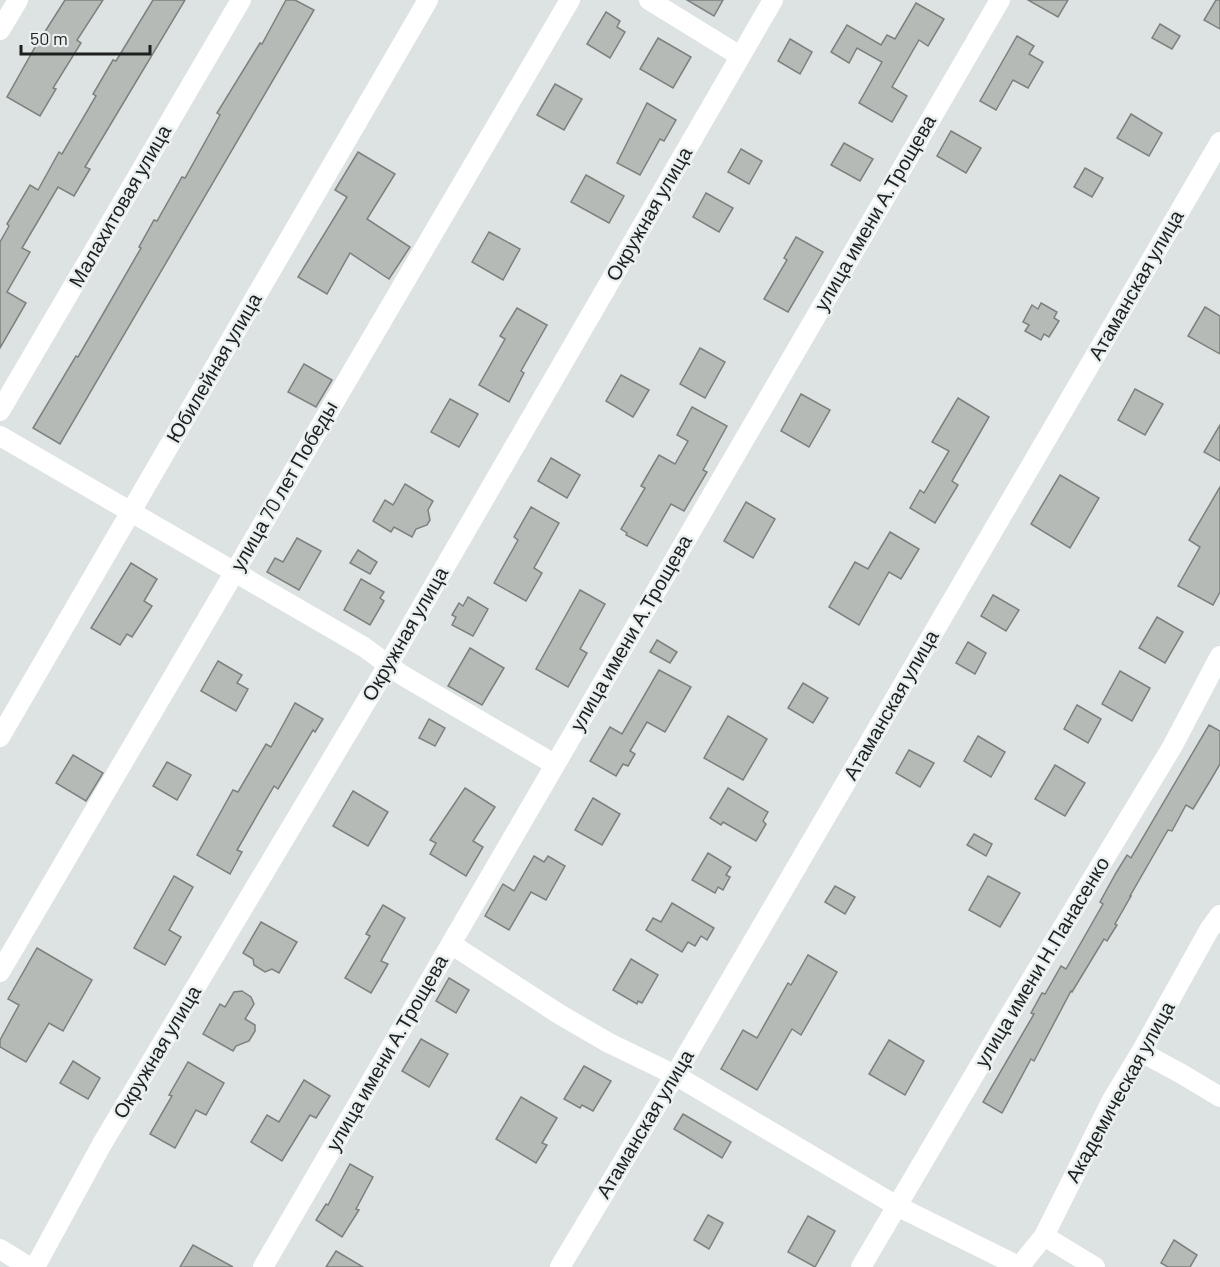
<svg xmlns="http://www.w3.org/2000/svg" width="1220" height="1267" font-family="Barlow,sans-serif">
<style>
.building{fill:#b6bab7;stroke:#7c817e;stroke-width:1.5}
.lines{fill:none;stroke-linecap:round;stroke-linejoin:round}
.minor{stroke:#fff;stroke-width:20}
.labels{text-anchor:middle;stroke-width:5;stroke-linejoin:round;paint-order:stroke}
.street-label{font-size:20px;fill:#1d201f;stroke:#eaf0f0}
</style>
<rect width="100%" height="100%" fill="#dce3e2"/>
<g class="building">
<polygon points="65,0 103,0 77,40 81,43 53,88 56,89 40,116 7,97 34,49"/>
<polygon points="153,0 185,0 85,167 90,169 74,196 58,187 22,248 30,252 7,292 26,303 0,348 0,242 9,226 7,224 30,185 38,190 59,152 62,154 96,96 93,94 113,60 116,61"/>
<polygon points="286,0 295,0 314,10 60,444 33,428 76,356 78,357 103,314 141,248 139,247 154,220 157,221 182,177 185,178 220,115 217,113 260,43 262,44"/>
<polygon points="687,0 723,0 714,16"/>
<polygon points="1028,0 1068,0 1058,17"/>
<polygon points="1216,0 1220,0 1220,29 1204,20"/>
<polygon points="916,3 944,19 928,46 919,40 892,87 907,96 892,122 859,103 882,62 857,48 849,63 831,52 847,25 881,45 887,35 895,39"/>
<polygon points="606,12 620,21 617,27 625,32 610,58 587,44"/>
<polygon points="1160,24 1180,36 1172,49 1152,38"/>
<polygon points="1017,36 1034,46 1029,54 1043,62 1028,88 1013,80 996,110 980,101"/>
<polygon points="658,38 691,57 673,88 640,69"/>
<polygon points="790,39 812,52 800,74 778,61"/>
<polygon points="555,84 582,99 564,130 537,115"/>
<polygon points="647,103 676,120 664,141 660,139 640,175 617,163"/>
<polygon points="1131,114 1162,133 1149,156 1117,138"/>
<polygon points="951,131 981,148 966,173 937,156"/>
<polygon points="844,143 873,159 860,181 831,165"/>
<polygon points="741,149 762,161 749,184 728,172"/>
<polygon points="358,152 395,174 367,219 410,247 389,279 350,253 327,294 298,277 347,197 335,190"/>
<polygon points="1085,168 1103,178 1092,197 1074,187"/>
<polygon points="586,175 624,196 609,223 571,202"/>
<polygon points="706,193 733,208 719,232 693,217"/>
<polygon points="489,232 520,249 503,280 472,262"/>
<polygon points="796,237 823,252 788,312 764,299 787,260 784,258"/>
<polygon points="1041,303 1057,312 1054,318 1059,321 1049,337 1044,334 1041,340 1025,331 1029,325 1023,322 1032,305 1038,309"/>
<polygon points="1205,307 1220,316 1220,354 1188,336"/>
<polygon points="517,308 547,325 521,371 524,373 509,402 479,385 505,339 500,336"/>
<polygon points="700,348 725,362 705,398 680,384"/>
<polygon points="304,364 332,380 316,407 288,392"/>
<polygon points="621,375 649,390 633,417 606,401"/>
<polygon points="1135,389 1163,404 1145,435 1118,420"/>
<polygon points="801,394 830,410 809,447 781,431"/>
<polygon points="958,398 989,417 952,481 958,485 935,523 910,508 920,490 924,493 949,451 932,442"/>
<polygon points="450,399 478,414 459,447 431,432"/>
<polygon points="692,407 727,426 703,470 707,472 684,511 671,504 647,546 626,535 627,533 621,529 645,488 641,486 659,455 675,464 688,441 677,435"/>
<polygon points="1220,425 1220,461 1204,452"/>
<polygon points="551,458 580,475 567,498 538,481"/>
<polygon points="1060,475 1099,498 1070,548 1031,524"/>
<polygon points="405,484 433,501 428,510 430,520 427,525 416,529 412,537 394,527 391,532 373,521 385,500 393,505"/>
<polygon points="1220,487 1220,592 1213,605 1178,586 1200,547 1189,540"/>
<polygon points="746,502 775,519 753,558 724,541"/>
<polygon points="531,507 559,523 534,568 542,573 526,601 494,583 518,540 514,537"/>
<polygon points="890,532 919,549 901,579 889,572 859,625 829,607 855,562 868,569"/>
<polygon points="297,538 321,551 299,590 267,572 275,558 283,562"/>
<polygon points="358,550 377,562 370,574 350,563"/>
<polygon points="131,563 157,579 144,601 152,606 132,637 127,634 120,645 91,628"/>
<polygon points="361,579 384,592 380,598 384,601 370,625 344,610"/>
<polygon points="580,590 605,604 580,649 587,653 568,687 536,669"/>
<polygon points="993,595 1019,610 1006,631 981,616"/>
<polygon points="468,597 488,609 473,636 452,625 456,617 452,615 459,603 463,606"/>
<polygon points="1157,617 1183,632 1165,663 1139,648"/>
<polygon points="657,640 677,652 670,663 650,652"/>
<polygon points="968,642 986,653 975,674 956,663"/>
<polygon points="470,648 504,668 482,705 448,686"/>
<polygon points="218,661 242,675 237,683 248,689 236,711 201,691"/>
<polygon points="659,670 691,687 665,732 647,722 630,751 635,754 628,766 623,764 616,776 590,761 610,727 622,734"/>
<polygon points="1120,671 1150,688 1132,721 1102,704"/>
<polygon points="803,683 828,698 813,723 788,708"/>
<polygon points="295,703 323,719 315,732 313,730 278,789 274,786 237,850 242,852 230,874 197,855 233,790 238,792 266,744 271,747"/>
<polygon points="1077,705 1101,719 1088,743 1064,729"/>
<polygon points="728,716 767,739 743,780 704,758"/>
<polygon points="429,719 445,728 435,746 419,738"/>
<polygon points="1209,725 1220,731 1220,764 1210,781 1193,809 1186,805 1172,831 1168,830 1130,896 1131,896 1115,924 1117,925 1107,941 1104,939 1072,992 1071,991 1034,1061 1031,1059 1002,1113 983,1102 1034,1014 1031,1013 1042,993 1045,994 1061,966 1066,969 1103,904 1100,902 1116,873 1127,855 1131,858"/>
<polygon points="978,736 1005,752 991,777 964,761"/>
<polygon points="909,750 934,763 920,787 896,773"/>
<polygon points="73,755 103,773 86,801 56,783"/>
<polygon points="167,762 191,775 177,800 153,786"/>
<polygon points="1055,765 1085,783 1065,816 1035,799"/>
<polygon points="465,788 495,807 473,841 483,847 466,876 430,854 436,843 430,840"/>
<polygon points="728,788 768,812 763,821 766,824 756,841 723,822 721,825 710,818"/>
<polygon points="353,791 388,812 368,846 333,826"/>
<polygon points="593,798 620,814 602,845 575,830"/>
<polygon points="974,834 992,844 986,856 967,845"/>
<polygon points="708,853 731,867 726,875 730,877 723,890 718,887 715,893 692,880"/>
<polygon points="534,856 544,862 548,856 565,866 546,900 531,892 509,930 485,916 503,884 514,891"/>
<polygon points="174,876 193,887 169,930 181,937 165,965 134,948"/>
<polygon points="988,876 1020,893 1000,927 969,910"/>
<polygon points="835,886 855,897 845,914 825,902"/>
<polygon points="672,903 714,928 707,940 701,936 695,946 688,942 682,952 646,930 653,918 661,922"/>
<polygon points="383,905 405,918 381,961 388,964 371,993 345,978 370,936 366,934"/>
<polygon points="261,922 297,942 279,973 272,969 265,972 254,965 253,959 243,953"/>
<polygon points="37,948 92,980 63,1031 49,1023 26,1062 0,1047 0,1040 19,1005 8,999"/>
<polygon points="808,955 837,972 801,1035 792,1029 757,1090 721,1069 743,1030 757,1038 788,983 791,985"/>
<polygon points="631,959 658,975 642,1003 638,1001 637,1004 613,990"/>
<polygon points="449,978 469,990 456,1013 436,1001"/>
<polygon points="242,991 251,997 254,1004 245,1019 255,1025 255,1031 249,1041 236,1046 233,1051 203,1034 220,1004 225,1007 234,992"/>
<polygon points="421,1039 448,1054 429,1087 402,1071"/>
<polygon points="889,1040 924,1061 905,1095 869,1074"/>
<polygon points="73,1061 100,1078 88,1099 60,1083"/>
<polygon points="188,1062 224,1083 206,1115 196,1110 175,1148 150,1134 172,1096 169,1095"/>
<polygon points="584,1066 611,1081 593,1111 582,1105 580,1108 564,1099"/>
<polygon points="304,1080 330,1096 316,1118 310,1115 282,1161 251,1142 267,1115 279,1122"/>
<polygon points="521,1097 557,1118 542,1143 547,1145 536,1163 496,1139"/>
<polygon points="683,1114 731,1142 722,1158 674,1129"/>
<polygon points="350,1164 373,1177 356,1209 359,1210 342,1237 316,1220 326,1204 328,1205"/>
<polygon points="708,1215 723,1223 709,1249 694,1240"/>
<polygon points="808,1216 835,1231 815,1267 788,1252"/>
<polygon points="1174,1240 1197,1255 1190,1267 1168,1267 1161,1263"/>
<polygon points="193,1245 233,1267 180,1267"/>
<polygon points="336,1251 363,1267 326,1267"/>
</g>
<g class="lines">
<g class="minor">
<polyline points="649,0 740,56"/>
<polyline points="0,30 18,0"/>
<polyline points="0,411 241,0"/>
<polyline points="0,436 364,647 402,675 554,764"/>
<polyline points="0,737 428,0"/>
<polyline points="451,944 559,1014 609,1043 675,1075 897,1206 1020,1267"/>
<polyline points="0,972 570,0"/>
<polyline points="1141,1052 1180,1073 1220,1097"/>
<polyline points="1044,1236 1095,1267"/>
<polyline points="0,1249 29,1267"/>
<polyline points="35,1267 102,1144 388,665 773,0"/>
<polyline points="263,1267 1000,0"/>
<polyline points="560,1267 675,1075 1220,142"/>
<polyline points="861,1267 1003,1026 1172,747 1220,656"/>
<polyline points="1019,1267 1044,1236 1112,1100 1141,1052 1209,930 1220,915"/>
</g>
</g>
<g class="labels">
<g class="street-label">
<text transform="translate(120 206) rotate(-60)" y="7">Малахитовая улица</text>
<text transform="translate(875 213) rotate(-60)" y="7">улица имени А.Трощева</text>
<text transform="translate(649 214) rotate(-60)" y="7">Окружная улица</text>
<text transform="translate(1136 285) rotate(-60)" y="7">Атаманская улица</text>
<text transform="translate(214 368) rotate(-60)" y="7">Юбилейная улица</text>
<text transform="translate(284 486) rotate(-60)" y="7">улица 70 лет Победы</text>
<text transform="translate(631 633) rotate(-60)" y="7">улица имени А.Трощева</text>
<text transform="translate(405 634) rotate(-60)" y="7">Окружная улица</text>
<text transform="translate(891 705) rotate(-60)" y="7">Атаманская улица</text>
<text transform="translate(1042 962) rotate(-59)" y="7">улица имени Н.Панасенко</text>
<text transform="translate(157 1052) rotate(-59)" y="7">Окружная улица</text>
<text transform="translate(387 1053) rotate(-60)" y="7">улица имени А.Трощева</text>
<text transform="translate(1120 1092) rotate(-61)" y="7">Академическая улица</text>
<text transform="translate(645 1124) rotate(-59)" y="7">Атаманская улица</text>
</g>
</g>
<path d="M21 45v9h129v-9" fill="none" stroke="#1d201f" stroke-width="3"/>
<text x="30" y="45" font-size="18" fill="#1d201f" stroke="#eaf0f0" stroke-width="4.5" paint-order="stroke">50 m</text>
</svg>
